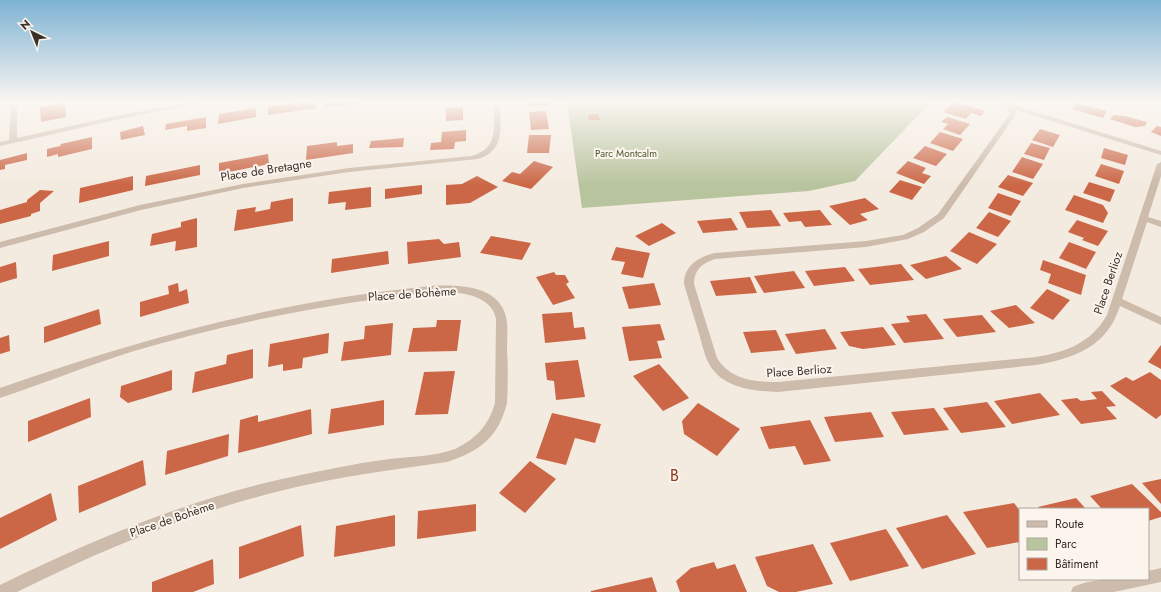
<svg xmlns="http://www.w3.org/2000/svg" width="1161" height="592" font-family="Jost,sans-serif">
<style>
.green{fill:#b8c49e}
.building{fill:#cb6747}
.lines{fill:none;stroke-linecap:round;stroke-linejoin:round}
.minor{fill:#cdbbab;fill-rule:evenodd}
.labels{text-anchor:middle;stroke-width:4;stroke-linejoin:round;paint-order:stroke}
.far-park-label{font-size:10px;fill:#4a5a2d;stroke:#fbf5ed}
.street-label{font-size:12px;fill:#3b2f2a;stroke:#fbf5ed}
.near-neighbourhood-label{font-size:16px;letter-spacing:1px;fill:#8e3a1f;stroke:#fbf5ed}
</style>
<rect width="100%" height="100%" fill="#f4ebe0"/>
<polygon class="green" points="567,102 931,102 855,181 809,191 582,208"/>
<g class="building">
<polygon points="65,102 66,117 41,122 40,107"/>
<polygon points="299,102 315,102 316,108 268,115 268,107"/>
<polygon points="326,102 360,102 359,104 325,107"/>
<polygon points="527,102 550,102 551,105 527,106"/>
<polygon points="953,102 955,102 985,111 981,116 971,113 966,119 943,112"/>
<polygon points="1076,103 1107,111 1103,118 1072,109"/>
<polygon points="463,107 463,120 446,121 446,108"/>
<polygon points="256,108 256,117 218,124 219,114"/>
<polygon points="546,111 549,129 531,130 529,112"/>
<polygon points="598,114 600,120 589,120 588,115"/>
<polygon points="1114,115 1125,116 1147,122 1145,126 1135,127 1110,119"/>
<polygon points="206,117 206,128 187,131 187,126 165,130 166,124"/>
<polygon points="947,117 970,124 960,135 943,129 948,124 941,122"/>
<polygon points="143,126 145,135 121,140 120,132"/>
<polygon points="1157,126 1161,127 1161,136 1151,132"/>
<polygon points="1040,129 1060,135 1053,147 1032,140"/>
<polygon points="466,130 466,141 455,142 454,149 430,150 431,143 441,142 442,132"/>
<polygon points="940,132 963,139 953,151 930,143"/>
<polygon points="529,135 551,135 549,153 527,153"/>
<polygon points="92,137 92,149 58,157 58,154 47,157 47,149 60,146 61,144"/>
<polygon points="404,138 403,147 369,148 371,141"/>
<polygon points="337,142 337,146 353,144 353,153 306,160 307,146"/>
<polygon points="1031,143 1050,148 1044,160 1024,154"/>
<polygon points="925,146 947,154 936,166 913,158"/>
<polygon points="1104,148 1128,155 1125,165 1101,158"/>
<polygon points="27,153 27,160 5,165 5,169 0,170 0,160"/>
<polygon points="268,154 269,164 219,174 219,163"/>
<polygon points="1022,157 1043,164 1033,179 1012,172"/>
<polygon points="534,161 553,167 531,189 502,181 512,172 520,174"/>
<polygon points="908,161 926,168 922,173 931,176 924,184 896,173"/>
<polygon points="1101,164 1124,171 1119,184 1095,176"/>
<polygon points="200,165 200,175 145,186 146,176"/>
<polygon points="1008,175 1033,183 1023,196 998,187"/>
<polygon points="133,176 133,190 79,203 80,188"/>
<polygon points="477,176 498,187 470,203 446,205 446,185 462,184"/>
<polygon points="900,180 922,187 912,200 889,192"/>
<polygon points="1089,182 1115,190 1110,202 1083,193"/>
<polygon points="422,185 422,194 385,199 385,189"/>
<polygon points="371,187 371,207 345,210 346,202 328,204 329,192"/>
<polygon points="40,190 54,191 40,203 40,211 31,214 31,216 0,224 0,210 27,202 27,200"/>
<polygon points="998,193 1021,201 1011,216 988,208"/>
<polygon points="1074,195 1103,205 1108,213 1103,223 1065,210"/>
<polygon points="293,198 293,221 234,231 237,210 256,207 255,212 270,209 271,202"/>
<polygon points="865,198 879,209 860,214 868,220 850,225 829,206"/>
<polygon points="771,210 781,226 747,228 739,212"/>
<polygon points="820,210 832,225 805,227 801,221 789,222 783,213"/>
<polygon points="989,212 1011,221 998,237 976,228"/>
<polygon points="197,218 197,247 175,251 176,241 150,246 152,234 181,227 181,222"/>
<polygon points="731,218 738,230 703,233 697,221"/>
<polygon points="1077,220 1108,231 1098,246 1082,240 1084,238 1068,232"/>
<polygon points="662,223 676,233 649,246 635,236"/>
<polygon points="969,232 997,244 977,264 950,251"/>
<polygon points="491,236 531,243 522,260 480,253"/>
<polygon points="439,239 444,244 459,242 461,257 408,264 407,242"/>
<polygon points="109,241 109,256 52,271 53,255"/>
<polygon points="1069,242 1096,252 1086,269 1059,258"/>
<polygon points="616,247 650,253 643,278 621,274 625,262 611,260"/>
<polygon points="388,251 389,264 331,273 332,259"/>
<polygon points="946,256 962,269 926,279 910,265"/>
<polygon points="1043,260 1086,275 1081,295 1048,283 1051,274 1040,270"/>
<polygon points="16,262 17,278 0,283 0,267"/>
<polygon points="901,264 914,280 870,285 858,269"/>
<polygon points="845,267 855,281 814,286 805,271"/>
<polygon points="794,271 805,288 764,293 754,276"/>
<polygon points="554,272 556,275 565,275 569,282 566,284 575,298 553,305 536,277"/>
<polygon points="750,277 757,293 716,296 710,281"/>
<polygon points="178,283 179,292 187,289 189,303 140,317 140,302 169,294 168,286"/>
<polygon points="654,283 661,305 629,309 622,287"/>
<polygon points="1047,289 1070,300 1053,320 1030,308"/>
<polygon points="1016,305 1035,323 1009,328 990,311"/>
<polygon points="99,309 101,324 44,343 44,327"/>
<polygon points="572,312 574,328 584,327 586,339 545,343 542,314"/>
<polygon points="926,314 944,339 904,343 891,324 910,322 906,316"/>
<polygon points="982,315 996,332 957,337 943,319"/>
<polygon points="437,320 461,320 457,351 408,352 413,328 436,327"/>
<polygon points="393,323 391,355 341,361 344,342 364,339 365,326"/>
<polygon points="660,324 665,340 657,341 662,358 629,361 622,327"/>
<polygon points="883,327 896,345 863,349 849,346 840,332"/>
<polygon points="825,329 837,349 796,354 785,334"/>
<polygon points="776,330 785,350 751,353 743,332"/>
<polygon points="329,333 328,353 303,358 302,368 283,371 283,364 268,367 270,344"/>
<polygon points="9,335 10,351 0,354 0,338"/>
<polygon points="1161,345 1161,369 1148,362"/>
<polygon points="253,349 253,378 192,393 195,372 226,364 227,355"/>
<polygon points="578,360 585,397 556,400 554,381 547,380 545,363"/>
<polygon points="659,364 689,398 663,411 633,376"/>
<polygon points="172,370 172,390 128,403 120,397 121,386"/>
<polygon points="455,371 448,414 415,415 424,372"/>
<polygon points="1150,372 1161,380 1161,415 1156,419 1110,386 1126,377 1133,381"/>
<polygon points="1102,391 1116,406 1106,407 1117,419 1081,424 1061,400 1077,398 1081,401 1097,399 1091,392"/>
<polygon points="1040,393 1060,415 1012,424 994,401"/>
<polygon points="90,398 91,417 28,442 28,421"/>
<polygon points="384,400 384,425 328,434 331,409"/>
<polygon points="987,402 1006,427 961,433 943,408"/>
<polygon points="698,403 740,429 717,456 684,434 682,421"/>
<polygon points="934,408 949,430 904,435 891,412"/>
<polygon points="311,409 312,434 238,453 240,420 258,415 258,422"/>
<polygon points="871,412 884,437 835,442 824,417"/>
<polygon points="552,413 601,424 595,443 575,438 566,465 536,458"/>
<polygon points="810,420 831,461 804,465 795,446 769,449 760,427"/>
<polygon points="229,434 228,456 165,475 167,451"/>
<polygon points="143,460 146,485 79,513 78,486"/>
<polygon points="530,461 556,479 525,513 499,493"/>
<polygon points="1161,479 1161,504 1142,483"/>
<polygon points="1132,484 1161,512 1161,517 1148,521 1148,509 1102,509 1090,496"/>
<polygon points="51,493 57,520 0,549 0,518"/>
<polygon points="1076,498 1086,509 1040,509 1038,507"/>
<polygon points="1014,503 1020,511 1020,542 987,548 963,512"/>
<polygon points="476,504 476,531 417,539 418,511"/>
<polygon points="395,515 395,546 334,557 336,526"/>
<polygon points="947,515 976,554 922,569 896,528"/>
<polygon points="301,525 304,556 239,579 239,547"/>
<polygon points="886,529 909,566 850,581 830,543"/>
<polygon points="813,544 833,584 796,592 779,592 767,586 755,557"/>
<polygon points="213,559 214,584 193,592 152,592 152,582"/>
<polygon points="714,562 717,569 735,564 747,592 680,592 676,581 691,568"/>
<polygon points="652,577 657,592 591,592 591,591"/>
</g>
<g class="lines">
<g class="minor">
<polygon points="11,102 17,102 17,138 111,117 188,102 204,102 111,121 0,146 0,142 9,140"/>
<path d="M494,102H500C500,127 506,150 478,159L349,172L243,188L141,210L0,248V242L140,205L243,184L349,168L472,156C500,147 493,127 494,102Z"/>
<path d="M993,102H1013L1014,105L1161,151V155L1016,110V114L944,218L924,232L908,239L866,247L715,259C702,263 694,270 694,284L717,358C731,380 754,382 778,382L1036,357C1066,352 1091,343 1107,315L1157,164L1161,162V176L1148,217L1161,221V227L1147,222L1122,299L1161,317V325L1120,306C1107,347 1075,358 1036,365L778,392C751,391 720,388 707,360C704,353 702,344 700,337C695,319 689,302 684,284C684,265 699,257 715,253L866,241L903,235L918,228L938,214L1010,114L1008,108Z"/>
<path d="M430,286C454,285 493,284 504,311C509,322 507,336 507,348C508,366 508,385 507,403C498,438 480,451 447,462C391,470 335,477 280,491C188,514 101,550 17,592H0V585C90,541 184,501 282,479C318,471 353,464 389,459C409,457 437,456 455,449C476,439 489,425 495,403L496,319C494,306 482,298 469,295C442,288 412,295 385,298C300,309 216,327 134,351C89,365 45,383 0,398V388C141,338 280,301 430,286Z"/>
<path d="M1161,568V582L1114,592H1071L1073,587C1096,577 1123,579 1148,579V571Z"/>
</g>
</g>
<linearGradient id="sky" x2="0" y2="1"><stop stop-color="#7db3d3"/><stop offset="0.55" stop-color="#faf6f1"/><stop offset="1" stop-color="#faf6f1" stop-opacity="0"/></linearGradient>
<rect width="1161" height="185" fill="url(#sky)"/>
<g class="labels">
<g class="far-park-label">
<text x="626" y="157">Parc Montcalm</text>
</g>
<g class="street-label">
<text transform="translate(266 170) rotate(-9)" y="4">Place de Bretagne</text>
<text transform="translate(1108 283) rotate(-71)" y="4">Place Berlioz</text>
<text transform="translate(412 294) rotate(-4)" y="4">Place de Bohème</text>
<text transform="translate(799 371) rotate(-4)" y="4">Place Berlioz</text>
<text transform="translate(172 519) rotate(-19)" y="4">Place de Bohème</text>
</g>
<g class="near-neighbourhood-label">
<text x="675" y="481">B</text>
</g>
</g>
<rect x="1019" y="508" width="130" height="72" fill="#fbf5ed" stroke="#aea69f"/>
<rect x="1027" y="521" width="20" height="6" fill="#cdbbab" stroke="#aea69f"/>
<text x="1055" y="528" font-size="12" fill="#3b2f2a">Route</text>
<rect x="1027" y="538" width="20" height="12" fill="#b8c49e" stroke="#aea69f"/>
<text x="1055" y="548" font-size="12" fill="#3b2f2a">Parc</text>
<rect x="1027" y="558" width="20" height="12" fill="#cb6747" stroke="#aea69f"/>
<text x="1055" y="568" font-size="12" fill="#3b2f2a">Bâtiment</text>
<g transform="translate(32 32) rotate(317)" stroke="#fbf5ed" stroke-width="3" paint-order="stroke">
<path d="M0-3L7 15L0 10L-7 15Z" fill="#3b2f2a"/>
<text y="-6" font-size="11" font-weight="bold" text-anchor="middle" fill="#3b2f2a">N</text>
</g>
</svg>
